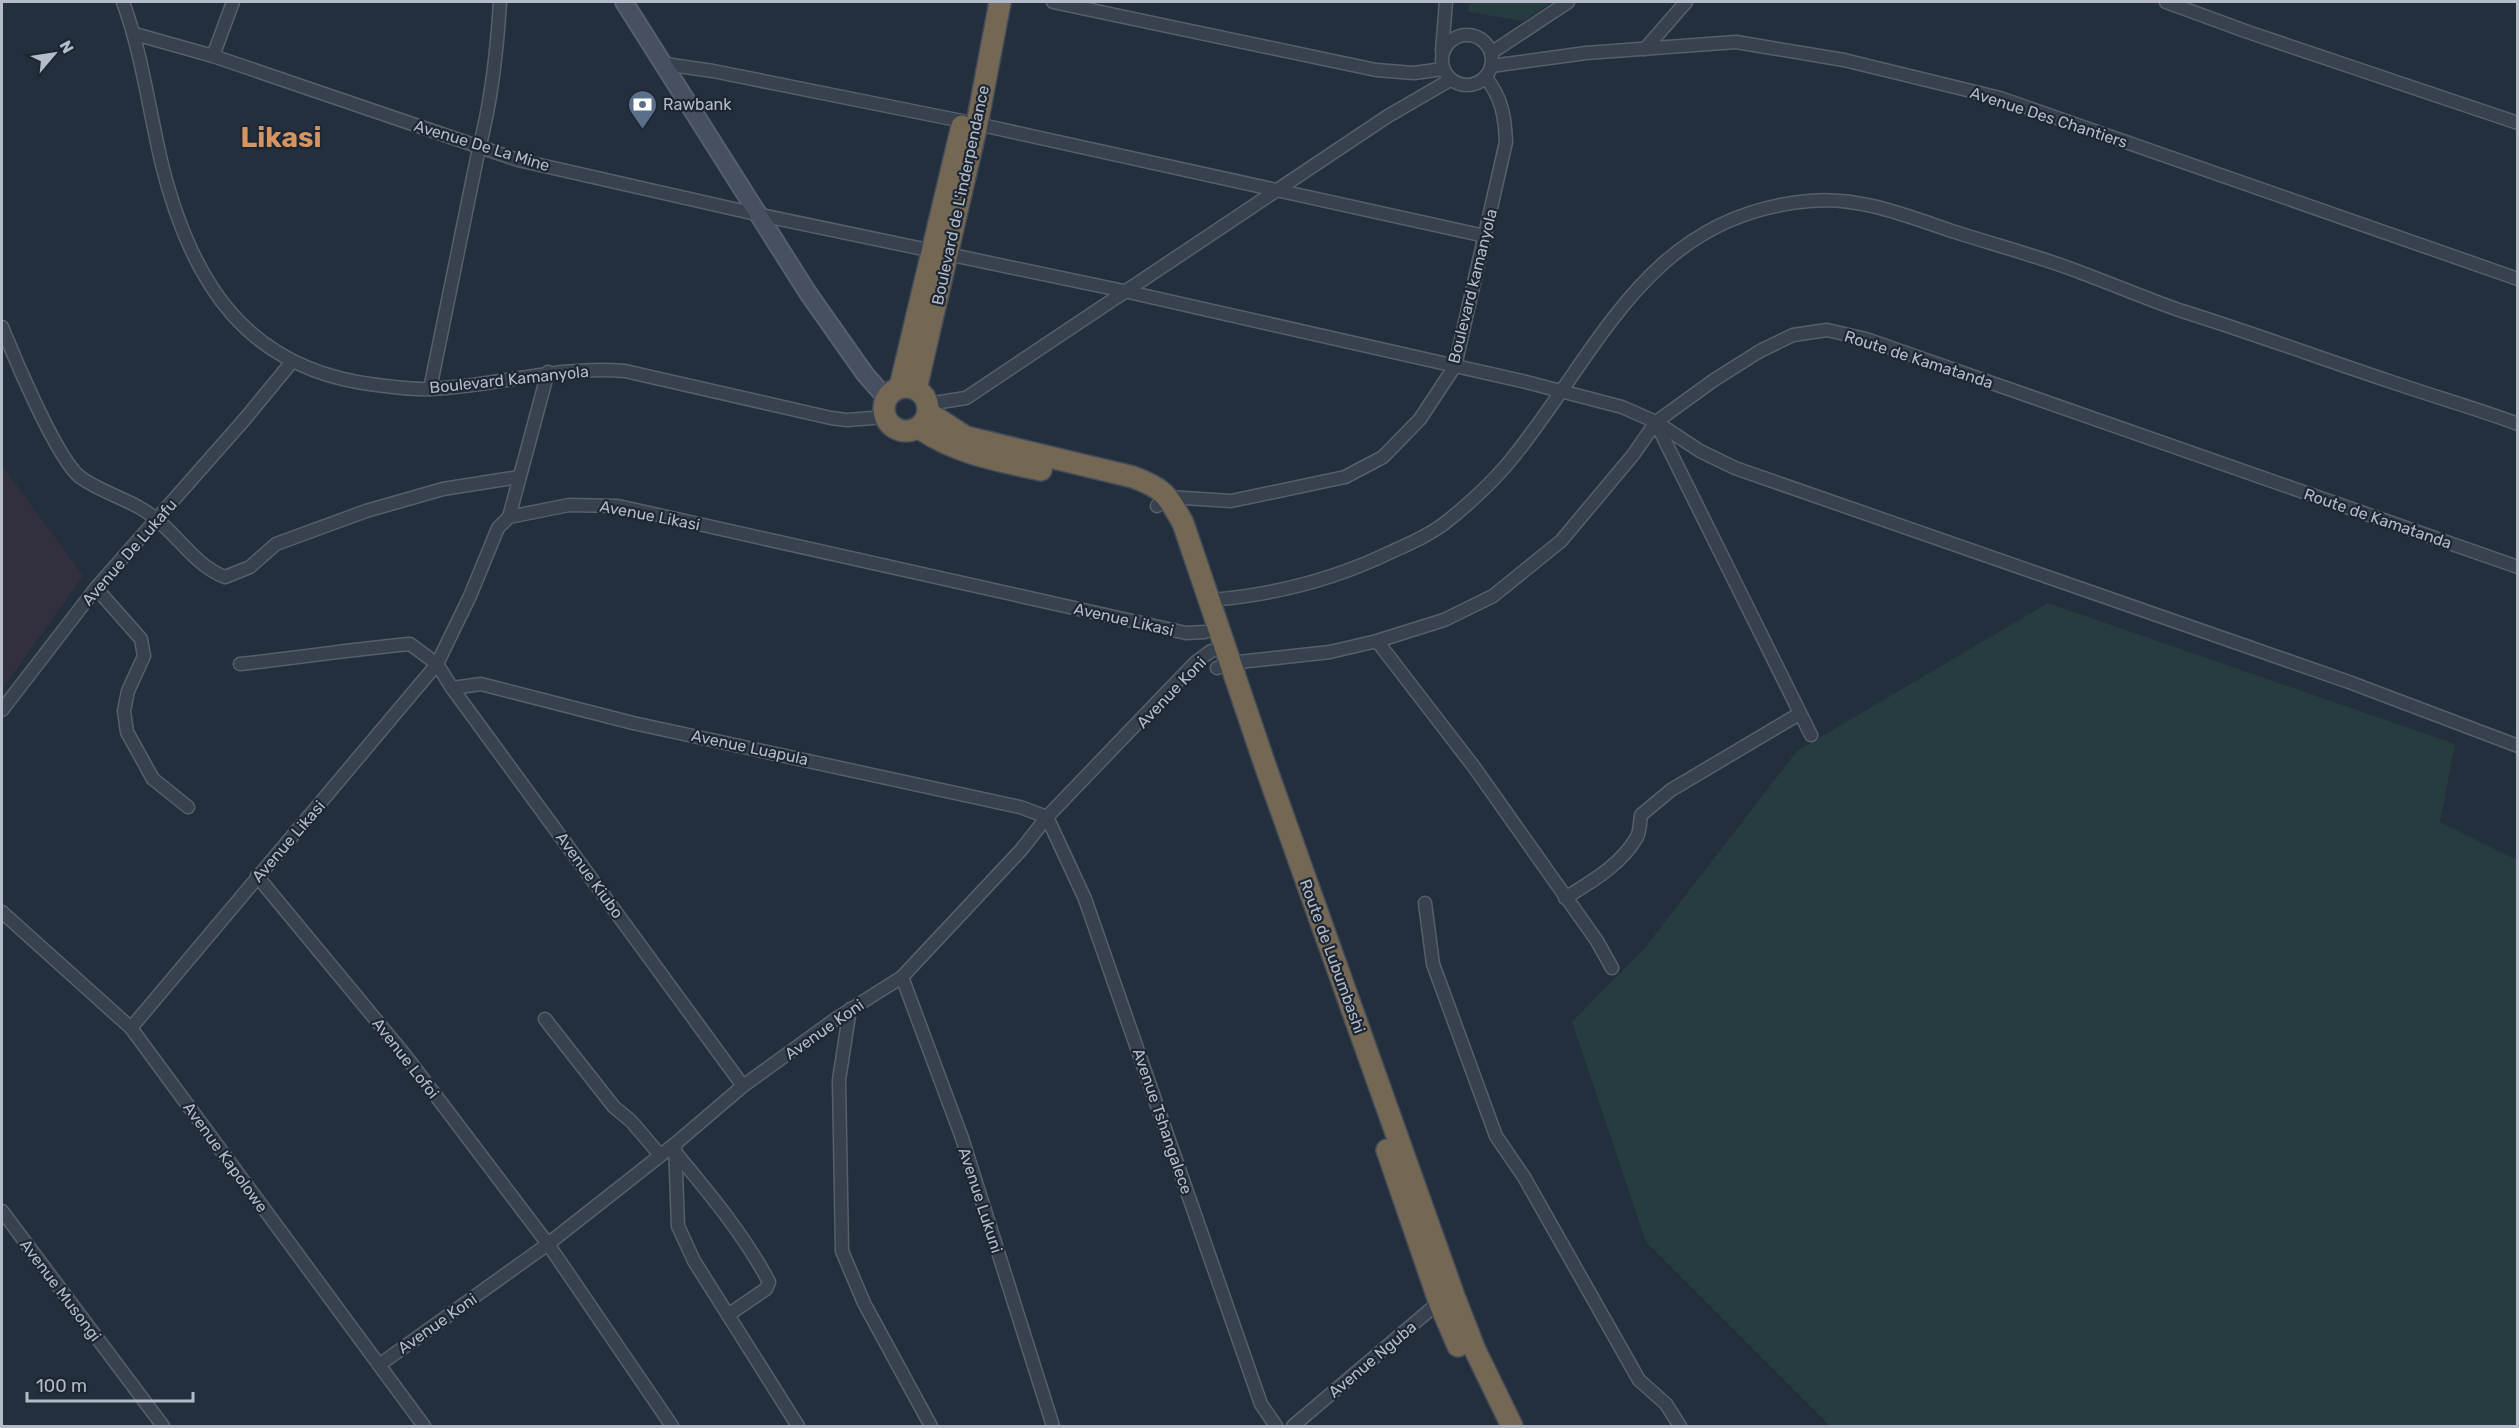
<svg xmlns="http://www.w3.org/2000/svg" width="2519" height="1428" font-family="Rubik,sans-serif">
<style>
.medical{fill:#32303f}
.green{fill:#263c3f}
.lines{fill:none;stroke-linecap:round;stroke-linejoin:round}
.street-casing{stroke:#565f6c;stroke-width:15}
.secondary-casing{stroke:#565f6c;stroke-width:20}
.highway-casing{stroke:#434c59;stroke-width:24}
.street{stroke:#38414e;stroke-width:12}
.secondary{stroke:#465061;stroke-width:16}
.highway{stroke:#746855;stroke-width:21}
.labels{text-anchor:middle;stroke-width:4.5;stroke-linejoin:round;paint-order:stroke}
.poi-label{font-size:16px;fill:#b4bcc9;stroke:#1d2633;text-anchor:start}
.street-label{font-size:16px;fill:#b4bcc9;stroke:#1d2633}
.town-label{font-size:28px;font-weight:bold;fill:#d59563;stroke:#1d2633}
</style>
<rect width="100%" height="100%" fill="#242f3e"/>
<polygon class="medical" points="2,465 83,576 2,689"/>
<g class="green">
<polygon points="1470,2 1552,2 1524,21 1468,12"/>
<polygon points="2048,603 2455,744 2440,822 2517,860 2517,1426 1830,1426 1646,1242 1572,1022 1644,949 1797,751"/>
</g>
<g class="lines">
<defs>
<g id="street">
<path d="M123,2C142,54 149,110 162,165C192,284 247,370 377,385C394,387 413,390 431,389C498,386 557,365 625,371L831,418L847,420L885,417"/>
<polyline points="1053,2 1376,70 1414,73 1443,69"/>
<polyline points="2166,2 2248,32 2518,123"/>
<polyline points="135,34 213,56 518,160 756,214 1124,291 1526,382 1622,407 1656,422 1700,451 1735,468 2349,682 2518,746"/>
<circle cx="1467" cy="60" r="25"/>
<polyline points="1645,49 1686,2"/>
<polyline points="1442,51 1446,2"/>
<polyline points="1491,53 1568,2"/>
<polyline points="213,56 233,2"/>
<polyline points="665,64 713,71 977,124 1485,236"/>
<polyline points="1491,66 1586,53 1736,42 1844,60 2000,98 2518,279"/>
<path d="M2,327C14,357 57,459 80,477C103,494 134,500 156,519C180,538 196,566 225,577L250,567L276,544L366,511L443,489L519,477"/>
<path d="M430,389L479,148C492,100 497,51 500,2"/>
<polyline points="928,404 966,398 1388,116 1450,80"/>
<polyline points="1656,423 1811,735"/>
<path d="M1157,506L1168,497L1231,501L1345,477L1383,457L1420,419L1455,366L1506,142C1505,117 1502,97 1485,77"/>
<polyline points="509,517 548,372"/>
<polyline points="96,588 141,639 144,656 128,691 124,711 127,732 153,779 188,807"/>
<path d="M1210,600C1274,595 1333,580 1391,552C1411,543 1432,534 1450,519C1472,501 1496,479 1514,456C1602,346 1649,215 1809,201C1860,196 1907,216 1955,232C1996,245 2037,256 2077,271C2112,284 2147,299 2182,311C2252,333 2320,358 2389,381C2432,396 2475,408 2518,424"/>
<polyline points="1377,641 1474,767 1597,941 1612,968"/>
<path d="M240,664C297,658 353,649 410,644L437,664L452,688L743,1086"/>
<polyline points="1217,668 1230,663 1330,652 1377,641 1444,620 1493,596 1561,541 1633,455 1656,422 1714,380 1760,351 1793,335 1827,330 1866,339 2518,567"/>
<polyline points="452,688 481,684 633,723 1020,807 1047,817 1085,899 1261,1404 1276,1426"/>
<polyline points="2,710 96,588 244,420 291,363"/>
<polyline points="257,876 405,1055 548,1244 672,1426"/>
<path d="M1565,898C1591,882 1621,865 1637,837C1640,832 1640,821 1641,815L1671,790L1799,714"/>
<polyline points="1425,903 1433,964 1496,1136 1524,1177 1639,1380 1666,1404 1680,1426"/>
<polyline points="2,912 131,1028 424,1426"/>
<polyline points="902,977 962,1138 1053,1426"/>
<polyline points="850,1009 839,1080 842,1251 864,1303 931,1426"/>
<polyline points="545,1019 614,1107 631,1121 660,1155"/>
<polyline points="131,1028 437,664 470,596 498,528 509,517 569,505 618,506 1186,633 1205,632"/>
<polyline points="675,1144 678,1226 694,1261 798,1426"/>
<path d="M675,1152C709,1193 745,1236 769,1282L766,1289L728,1315"/>
<polyline points="2,1211 163,1426"/>
<polyline points="379,1365 548,1244 675,1144 743,1086 837,1018 902,977 1021,850 1047,817 1165,694 1196,662 1211,651 1225,648"/>
<polyline points="1293,1426 1431,1309 1445,1301"/>
</g>
<polyline id="secondary" points="624,2 808,293 865,374 886,398"/>
<g id="highway">
<circle cx="906" cy="409" r="22"/>
<polyline points="900,387 962,126"/>
<polyline points="916,389 977,124 1000,2"/>
<path d="M929,413L966,437L1133,477C1165,489 1167,495 1183,523L1265,765L1454,1296L1475,1350L1512,1426"/>
<path d="M919,428C958,454 995,460 1041,470"/>
<polyline points="1387,1150 1440,1304 1458,1346"/>
</g>
</defs>
<use href="#street" class="street-casing"/>
<use href="#secondary" class="secondary-casing"/>
<use href="#highway" class="highway-casing"/>
<use href="#street" class="street"/>
<use href="#secondary" class="secondary"/>
<use href="#highway" class="highway"/>
</g>
<defs>
<symbol id="bank-pin" viewBox="-11 -11 22 30"><path d="M0 17L-7.5 6A9.5 9.5 0 1 1 7.5 6Z" fill="#5c6f8a" stroke="#1d2633"/><path d="M-6-4H6V4H-6ZM0-2.3a2.3 2.3 0 1 0 0 4.6a2.3 2.3 0 1 0 0-4.6Z" fill="#fff"/></symbol>
</defs>
<g fill-rule="evenodd">
<use href="#bank-pin" x="626" y="88" width="33" height="45"/>
</g>
<g class="labels">
<g class="poi-label">
<text x="663" y="110">Rawbank</text>
</g>
<g class="street-label">
<text transform="translate(2049 117) rotate(18)" y="6">Avenue Des Chantiers</text>
<text transform="translate(482 145) rotate(17)" y="6">Avenue De La Mine</text>
<text transform="translate(960 195) rotate(-78)" y="6">Boulevard de L'inderpendance</text>
<text transform="translate(1472 286) rotate(-76)" y="6">Boulevard kamanyola</text>
<text transform="translate(1919 359) rotate(18)" y="6">Route de Kamatanda</text>
<text transform="translate(509 379) rotate(-6)" y="6">Boulevard Kamanyola</text>
<text transform="translate(650 515) rotate(11)" y="6">Avenue Likasi</text>
<text transform="translate(2378 518) rotate(19)" y="6">Route de Kamatanda</text>
<text transform="translate(129 552) rotate(-49)" y="6">Avenue De Lukafu</text>
<text transform="translate(1124 619) rotate(13)" y="6">Avenue Likasi</text>
<text transform="translate(1171 692) rotate(-46)" y="6">Avenue Koni</text>
<text transform="translate(750 747) rotate(12)" y="6">Avenue Luapula</text>
<text transform="translate(288 841) rotate(-49)" y="6">Avenue Likasi</text>
<text transform="translate(590 875) rotate(54)" y="6">Avenue Kiubo</text>
<text transform="translate(1333 956) rotate(70)" y="6">Route de Lubumbashi</text>
<text transform="translate(824 1029) rotate(-35)" y="6">Avenue Koni</text>
<text transform="translate(406 1058) rotate(52)" y="6">Avenue Lofoi</text>
<text transform="translate(1163 1121) rotate(71)" y="6">Avenue Tshangalece</text>
<text transform="translate(226 1157) rotate(54)" y="6">Avenue Kapolowe</text>
<text transform="translate(981 1200) rotate(72)" y="6">Avenue Lukuni</text>
<text transform="translate(61 1290) rotate(53)" y="6">Avenue Musongi</text>
<text transform="translate(437 1323) rotate(-35)" y="6">Avenue Koni</text>
<text transform="translate(1372 1359) rotate(-40)" y="6">Avenue Nguba</text>
</g>
<g class="town-label">
<text x="281" y="147">Likasi</text>
</g>
</g>
<rect width="2519" height="1428" fill="none" stroke="#b4bcc9" stroke-width="6"/>
<g transform="translate(54 54) rotate(61)" stroke="#1d2633" stroke-width="4.5" paint-order="stroke">
<path d="M0-4.5L10 22L0 15L-10 22Z" fill="#b4bcc9"/>
<text y="-9" font-size="16" font-weight="bold" text-anchor="middle" fill="#b4bcc9">N</text>
</g>
<path d="M27 1392v9h166v-9" fill="none" stroke="#b4bcc9" stroke-width="3"/>
<text x="36" y="1392" font-size="18" fill="#b4bcc9" stroke="#1d2633" stroke-width="4.5" paint-order="stroke">100 m</text>
</svg>
